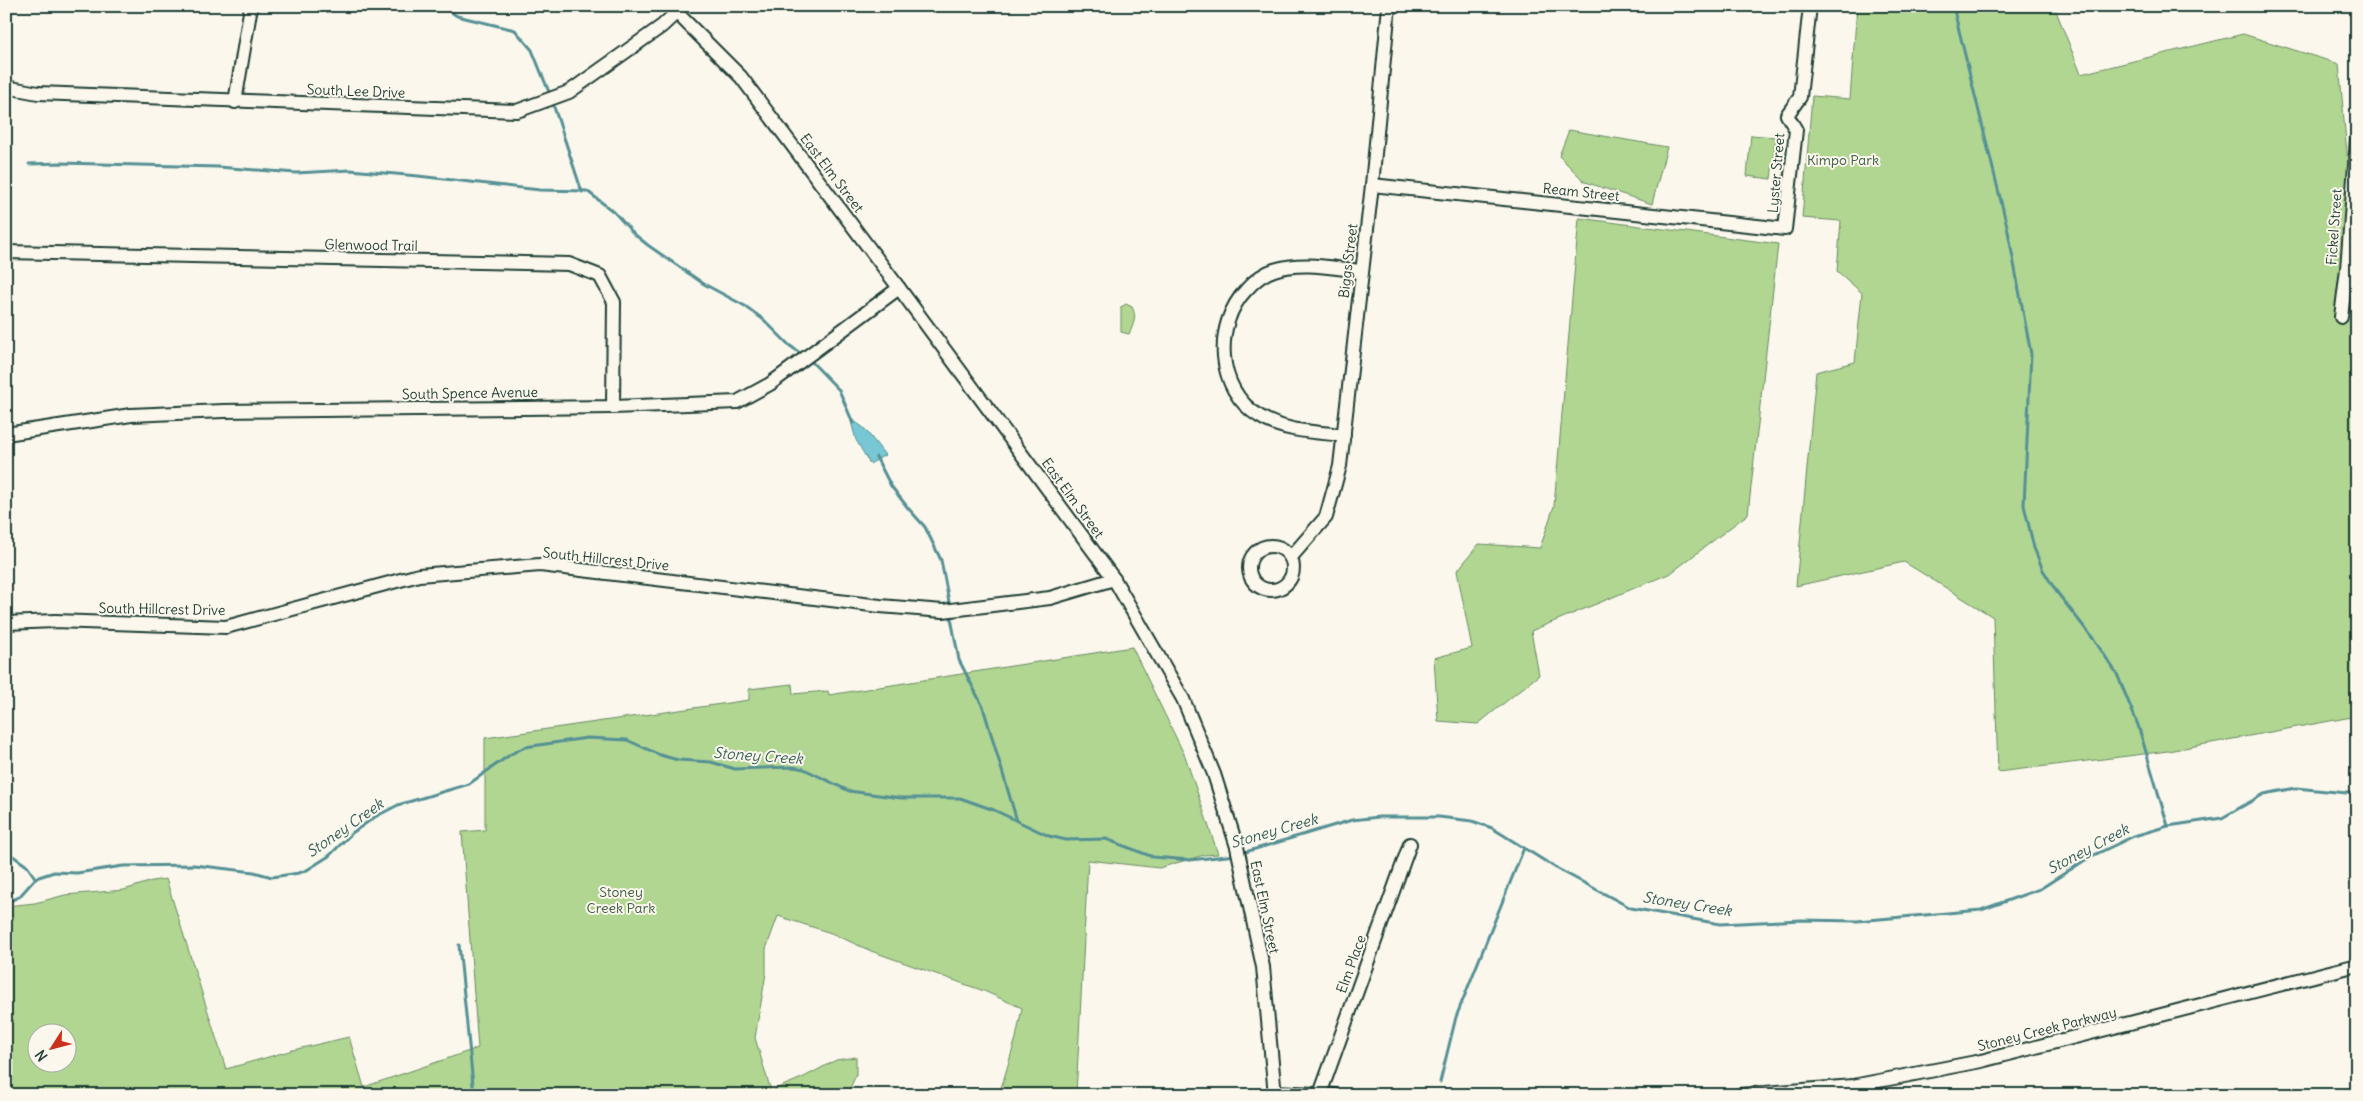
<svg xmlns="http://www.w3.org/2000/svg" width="2363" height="1101" font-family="Delius,sans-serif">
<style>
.green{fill:#b1d692;stroke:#688a63;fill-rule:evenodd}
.water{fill:#78c7d4;stroke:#549094}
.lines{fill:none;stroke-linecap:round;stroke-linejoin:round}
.stream{stroke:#549094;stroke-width:3}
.minor-casing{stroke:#1f3d34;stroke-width:16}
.minor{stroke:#fbf7ec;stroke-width:12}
.labels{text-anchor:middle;stroke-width:4;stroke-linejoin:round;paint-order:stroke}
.street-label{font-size:14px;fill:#1f3d34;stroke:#fbf7ec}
.park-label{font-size:14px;fill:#3c5c47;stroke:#fbf7ec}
.water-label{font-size:15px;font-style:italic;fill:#35605c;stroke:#fbf7ec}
</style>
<rect width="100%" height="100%" fill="#fbf7ec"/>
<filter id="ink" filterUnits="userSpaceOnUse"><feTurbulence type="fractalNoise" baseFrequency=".02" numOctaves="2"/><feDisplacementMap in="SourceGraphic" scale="10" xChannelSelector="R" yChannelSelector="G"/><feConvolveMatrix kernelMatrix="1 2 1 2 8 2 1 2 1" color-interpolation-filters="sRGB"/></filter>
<g filter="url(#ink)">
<g class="green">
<polygon points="1857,6 2054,6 2081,74 2243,34 2339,64 2352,209 2357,214 2357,716 2168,751 1998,772 1993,617 1904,562 1796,586 1816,372 1855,362 1862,293 1837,271 1841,221 1802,218 1812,96 1850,99"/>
<polygon points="1569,130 1667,147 1652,204 1585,182 1559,156"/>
<polygon points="1751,135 1776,137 1771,179 1747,176"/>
<polygon points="1579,218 1778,244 1748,514 1671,573 1531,631 1539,675 1478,724 1438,721 1434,658 1472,648 1457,571 1479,544 1540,548 1554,506"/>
<path d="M1126,304L1132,307C1137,316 1134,324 1129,334L1121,332V307Z"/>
<path d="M1132,647L1185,756L1218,854L1204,855L1159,868L1088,860L1076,1095H999L1016,1038L1022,1008L984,991L871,951L831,933L778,916L766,949V973L755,1038L771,1091L804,1077L836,1060L856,1057V1075L847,1095H6V906L35,903L65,895L124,890L152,881L166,879L226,1069L293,1050L349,1037L364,1087L478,1048L462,832L485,830V738L749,700V689L792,684L793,694L828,691L829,695ZM38,1034H68V1064H38Z"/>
</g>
<polygon class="water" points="850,418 864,428 885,455 870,464 856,440"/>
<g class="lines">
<g class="stream">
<polyline points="442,6 457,16 515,30 532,50 549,92"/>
<polyline points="1953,6 2007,226 2031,354 2024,505 2034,548 2043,570 2056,591 2095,641 2117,674 2138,725 2168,826"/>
<polyline points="554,107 582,192"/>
<polyline points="29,164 61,163 218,167 296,173 350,170 418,176 540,190 587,191 614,212 634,234 649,246 704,284 745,306 764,320 789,345 804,356"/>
<polyline points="809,359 839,390 853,423"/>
<polyline points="876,457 891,486 908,508 925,527 941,560 949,602"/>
<polyline points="951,618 959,660 983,707 1017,821"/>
<polyline points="6,851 27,866 36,879"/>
<polyline points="1242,853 1352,820 1379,817 1439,817 1472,821 1492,828 1556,868 1631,908 1720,924 1801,920 1857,921 1981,910 2040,889 2090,857 2134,836 2168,826 2222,818 2264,794 2296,788 2357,794"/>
<polyline points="6,903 19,897 36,878 54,872 77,873 123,866 194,865 254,872 272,877 299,873 307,870 329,856 352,833 375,817 398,805 469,784 511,754 525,747 587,738 627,740 660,755 678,760 711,762 735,769 793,767 804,769 849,791 901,798 960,798 994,810 1049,836 1066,840 1106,839 1153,857 1190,860 1236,855"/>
<polyline points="459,945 474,1095"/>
<polyline points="1440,1082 1456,1017 1524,848"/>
</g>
<defs>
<g id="minor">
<polyline points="670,6 741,77 899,288 1114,579 1183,699 1214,774 1237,847 1263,967 1275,1095"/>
<polyline points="6,87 38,93 517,111 569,92 662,26 677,12"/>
<polyline points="235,102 251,6"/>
<polyline points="1372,185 1785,229 1796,130 1787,115 1800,97 1810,6"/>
<polyline points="6,252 569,264 600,276 614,302 613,407"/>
<polyline points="2341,317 2347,269 2357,139"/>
<polyline points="6,434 131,415 223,411 613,407 737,402 770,384 899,288"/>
<path d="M1344,435C1316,432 1284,432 1259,416C1216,390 1213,325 1246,290C1253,282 1264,273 1274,270C1302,261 1332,268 1361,271"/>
<circle cx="1271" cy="568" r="22"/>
<polyline points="1291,557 1326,517 1340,466 1372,185 1389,6"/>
<polyline points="6,623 55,621 226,627 419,575 540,565 880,606 943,611 1050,598 1114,579"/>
<polyline points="1275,1092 1335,1095"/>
<polyline points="1320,1094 1410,844"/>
<polyline points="1740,1095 1853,1086 1981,1061 2357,965"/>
</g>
</defs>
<use href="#minor" class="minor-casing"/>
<use href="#minor" class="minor"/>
</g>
</g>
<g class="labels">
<g class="street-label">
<text transform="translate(356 91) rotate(2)" y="5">South Lee Drive</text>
<text transform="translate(832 173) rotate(53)" y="5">East Elm Street</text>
<text transform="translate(1776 173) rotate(-85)" y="5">Lyster Street</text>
<text transform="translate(1581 192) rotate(6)" y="5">Ream Street</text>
<text transform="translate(2334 227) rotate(-86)" y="5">Fickel Street</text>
<text transform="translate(371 245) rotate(1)" y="5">Glenwood Trail</text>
<text transform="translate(1348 261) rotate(-83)" y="5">Biggs Street</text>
<text transform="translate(470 393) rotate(-1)" y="5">South Spence Avenue</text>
<text transform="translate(1073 498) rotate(54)" y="5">East Elm Street</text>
<text transform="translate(606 559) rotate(6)" y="5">South Hillcrest Drive</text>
<text transform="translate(162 609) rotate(1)" y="5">South Hillcrest Drive</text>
<text transform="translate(1265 907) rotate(78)" y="5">East Elm Street</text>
<text transform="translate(1351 964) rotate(-70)" y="5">Elm Place</text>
<text transform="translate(2047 1029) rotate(-14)" y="5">Stoney Creek Parkway</text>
</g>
<g class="park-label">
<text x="1843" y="165">Kimpo Park</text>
<text x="621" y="897">Stoney<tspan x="621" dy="16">Creek Park</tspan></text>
</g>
<g class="water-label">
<text transform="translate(758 756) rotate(4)" y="5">Stoney Creek</text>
<text transform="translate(345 828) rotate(-35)" y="5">Stoney Creek</text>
<text transform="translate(1274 831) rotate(-16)" y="5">Stoney Creek</text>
<text transform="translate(2088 849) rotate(-28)" y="5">Stoney Creek</text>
<text transform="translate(1687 904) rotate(9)" y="5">Stoney Creek</text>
</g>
</g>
<rect width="2363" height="1101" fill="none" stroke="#fbf7ec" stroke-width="25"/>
<rect x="12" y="12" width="2338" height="1076" fill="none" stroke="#1f3d34" stroke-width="2" filter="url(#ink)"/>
<g transform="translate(52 1048) rotate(234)"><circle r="24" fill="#fbf7ec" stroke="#a3ada2"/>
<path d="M0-4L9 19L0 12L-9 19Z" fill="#c8321e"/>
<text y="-8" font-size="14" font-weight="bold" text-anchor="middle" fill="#1f3d34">N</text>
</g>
</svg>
